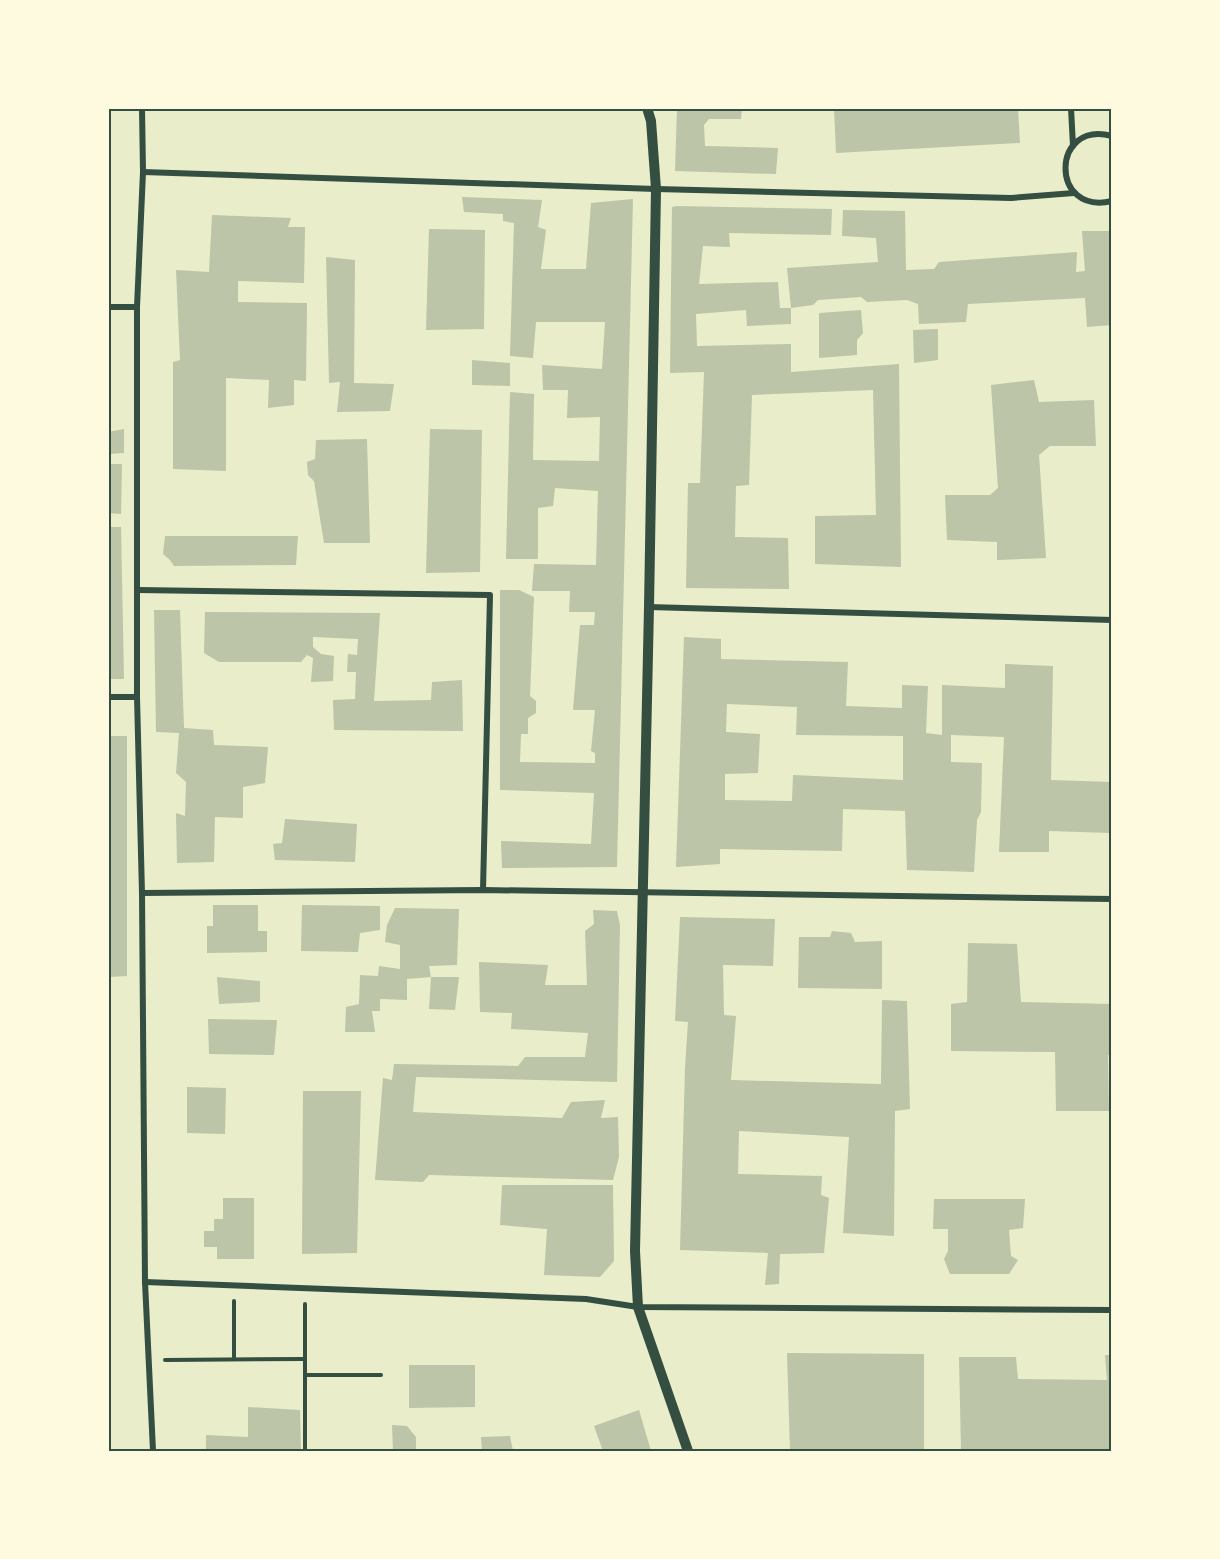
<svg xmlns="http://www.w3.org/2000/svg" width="1220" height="1559" font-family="'Sofia Sans Condensed',sans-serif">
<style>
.building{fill:#bcc5a7;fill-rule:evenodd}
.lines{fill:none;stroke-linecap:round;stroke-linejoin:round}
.path{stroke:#344e41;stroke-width:4}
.minor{stroke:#344e41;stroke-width:6}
.tertiary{stroke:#344e41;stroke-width:10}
.neatline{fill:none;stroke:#344e41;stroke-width:2}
</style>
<rect width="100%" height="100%" fill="#e9edc9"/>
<g class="building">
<polygon points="677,108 742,108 741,119 709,119 704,125 705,146 778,148 776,174 675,171"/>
<polygon points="834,108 1018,108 1020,143 836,153"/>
<polygon points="462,197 542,200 538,227 546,230 541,269 586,269 591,203 633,199 617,867 502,868 501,841 591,844 594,793 500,790 500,590 519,590 534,597 530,696 536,701 536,713 528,718 528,734 521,734 520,762 595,763 595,753 591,751 595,710 573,710 580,625 594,625 595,612 569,612 570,591 532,591 534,564 596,565 598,491 555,488 553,506 538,508 538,559 506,559 510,392 534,394 533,460 599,461 600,417 567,418 568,390 543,390 542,365 602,369 605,322 536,322 533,358 510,356 514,223 503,221 503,214 464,212"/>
<polygon points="677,206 832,209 831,235 729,233 730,247 703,246 699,284 778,282 780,308 791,308 791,324 747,326 746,310 696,314 697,346 791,344 791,372 899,364 901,567 815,564 815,516 876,515 873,390 752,395 749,485 736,486 735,537 788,538 789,589 686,588 688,483 700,483 704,372 670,373 672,207"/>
<polygon points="843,210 905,211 906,270 934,269 939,262 1077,252 1076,272 1085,271 1082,231 1112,231 1112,325 1087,327 1085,298 968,304 966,322 919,324 918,304 907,300 867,302 861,297 818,300 813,305 791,308 787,268 878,262 876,238 842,236"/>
<polygon points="212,215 291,218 288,227 305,227 304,283 238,281 238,302 307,303 306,381 294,380 294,405 268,408 269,380 226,378 226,471 173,469 173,362 180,360 176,270 209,272"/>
<polygon points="429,229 485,230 484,329 426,330"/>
<polygon points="326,257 355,260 354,383 394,384 390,411 337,412 340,382 329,383"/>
<polygon points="861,310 863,333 857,340 857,355 819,358 819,313"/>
<polygon points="938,329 938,360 914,363 913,330"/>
<polygon points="472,360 510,363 510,386 472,385"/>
<polygon points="1034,380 1039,402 1094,400 1096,446 1050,446 1039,455 1046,558 997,560 997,542 947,540 945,495 990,495 998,488 991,385"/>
<polygon points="124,429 124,453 108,454 108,432"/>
<polygon points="430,429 482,430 480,572 426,573"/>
<polygon points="367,439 370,543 324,543 314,481 308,475 307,462 315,459 316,440"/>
<polygon points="108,464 122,464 121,514 108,513"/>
<polygon points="108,527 121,527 124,679 108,679"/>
<polygon points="165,536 298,536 296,565 174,566 170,560 163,554"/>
<polygon points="154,610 180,610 184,728 213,730 214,745 268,747 265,783 243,787 243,818 215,817 214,862 177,863 176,813 185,816 186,782 176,773 179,733 156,732"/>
<polygon points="205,612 380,613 374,701 431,700 432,682 462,680 463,731 334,730 333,700 355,699 356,672 347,672 348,654 357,655 358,639 313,637 313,647 321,654 334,656 333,681 311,682 313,658 307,655 301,662 219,662 204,653"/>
<path d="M684,637L721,639V659L848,662L846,706L902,708V685L928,686L926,733L942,735V685L1005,688V664L1053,666L1051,780L1112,782L1110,833L1049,831V852H999L1004,737L951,735V762L982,763L981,812L977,820L974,872L907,870L905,811L843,809L842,851L720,849V864L676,867ZM727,704L797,707L796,735L903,736V780L793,775L792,801L725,800V774L758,773L760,734L726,732Z"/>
<polygon points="108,736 127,736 127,976 108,977"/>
<polygon points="285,819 357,824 355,862 275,860 273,844 282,843"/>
<polygon points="213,905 258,905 258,931 267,931 267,952 207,953 207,926 213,926"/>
<polygon points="302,905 380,906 380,930 360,933 358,952 301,951"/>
<polygon points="395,908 459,909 457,965 429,966 431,977 407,979 407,1000 380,999 380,1011 372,1011 375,1032 345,1032 346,1007 359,1004 360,975 378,976 379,966 400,969 400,945 385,942 387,925"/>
<polygon points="593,910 617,911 620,925 617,1082 416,1077 413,1112 562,1118 571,1102 605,1100 601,1118 618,1117 619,1157 613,1180 429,1175 423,1182 375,1180 383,1078 392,1080 394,1064 518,1066 525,1057 585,1057 588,1033 511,1029 512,1013 480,1012 479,962 548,965 545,985 587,985 585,931 594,924"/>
<polygon points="680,917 775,919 773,966 723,965 724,1015 736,1016 731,1080 881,1084 882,1000 907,1001 910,1109 895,1111 894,1236 843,1233 849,1137 739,1131 738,1174 822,1176 821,1195 829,1198 824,1253 780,1254 779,1284 765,1285 768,1253 680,1250 685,1068 688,1022 675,1021"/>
<polygon points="832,931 851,933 855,942 882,941 882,989 798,988 799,937 830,937"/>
<polygon points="968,943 1017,944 1021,1002 1112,1004 1112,1055 1108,1055 1109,1111 1056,1111 1055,1052 951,1051 951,1004 967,1002"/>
<polygon points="217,977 260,981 260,1002 219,1004"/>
<polygon points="431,977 459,977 455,1010 429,1009"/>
<polygon points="208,1019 277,1020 274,1055 209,1054"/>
<polygon points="187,1087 226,1088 225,1134 187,1133"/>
<polygon points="303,1091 361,1091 357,1253 302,1254"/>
<polygon points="502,1185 613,1185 614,1261 600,1277 544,1275 547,1229 500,1225"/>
<polygon points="223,1198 254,1198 254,1259 217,1259 217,1247 204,1247 204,1231 214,1231 214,1219 223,1219"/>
<polygon points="934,1199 1025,1199 1023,1228 1009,1230 1011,1256 1018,1260 1009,1274 950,1274 944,1259 948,1251 948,1229 933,1229"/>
<polygon points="787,1353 924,1354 924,1451 790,1451"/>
<polygon points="1105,1355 1112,1355 1112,1451 961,1451 959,1357 1016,1357 1018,1379 1107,1380"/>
<polygon points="409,1365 475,1365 475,1407 409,1408"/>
<polygon points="248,1407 300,1410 301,1451 206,1451 206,1435 248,1437"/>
<polygon points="639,1410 651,1451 603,1451 594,1426"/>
<polygon points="392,1425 407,1426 416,1437 416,1451 393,1451"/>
<polygon points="510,1436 513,1451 482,1451 481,1437"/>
</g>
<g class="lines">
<g class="path">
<polyline points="234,1301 234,1359"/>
<polyline points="305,1304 305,1451"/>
<polyline points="165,1360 304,1359"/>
<polyline points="305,1375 381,1375"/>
</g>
<g class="minor">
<polyline points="142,108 143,172 137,307 137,697 142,893 145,1282 153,1451"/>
<polyline points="1071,108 1073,146"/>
<path d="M1112,136C1051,119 1049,216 1112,201"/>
<polyline points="143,172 656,189 1011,198 1074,193"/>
<polyline points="108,307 137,307"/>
<polyline points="138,590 490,595 483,890"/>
<polyline points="649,607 1112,620"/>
<polyline points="108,697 137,697"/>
<polyline points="142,893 483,890 1112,899"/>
<polyline points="145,1282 586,1299 638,1307 1112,1310"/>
</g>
<polyline class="tertiary" points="647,108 651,121 656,189 649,607 635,1251 638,1307 688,1451"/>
</g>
<rect width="1220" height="1559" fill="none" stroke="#fefae0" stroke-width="219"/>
<rect x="110" y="110" width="1000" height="1340" class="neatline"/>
</svg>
